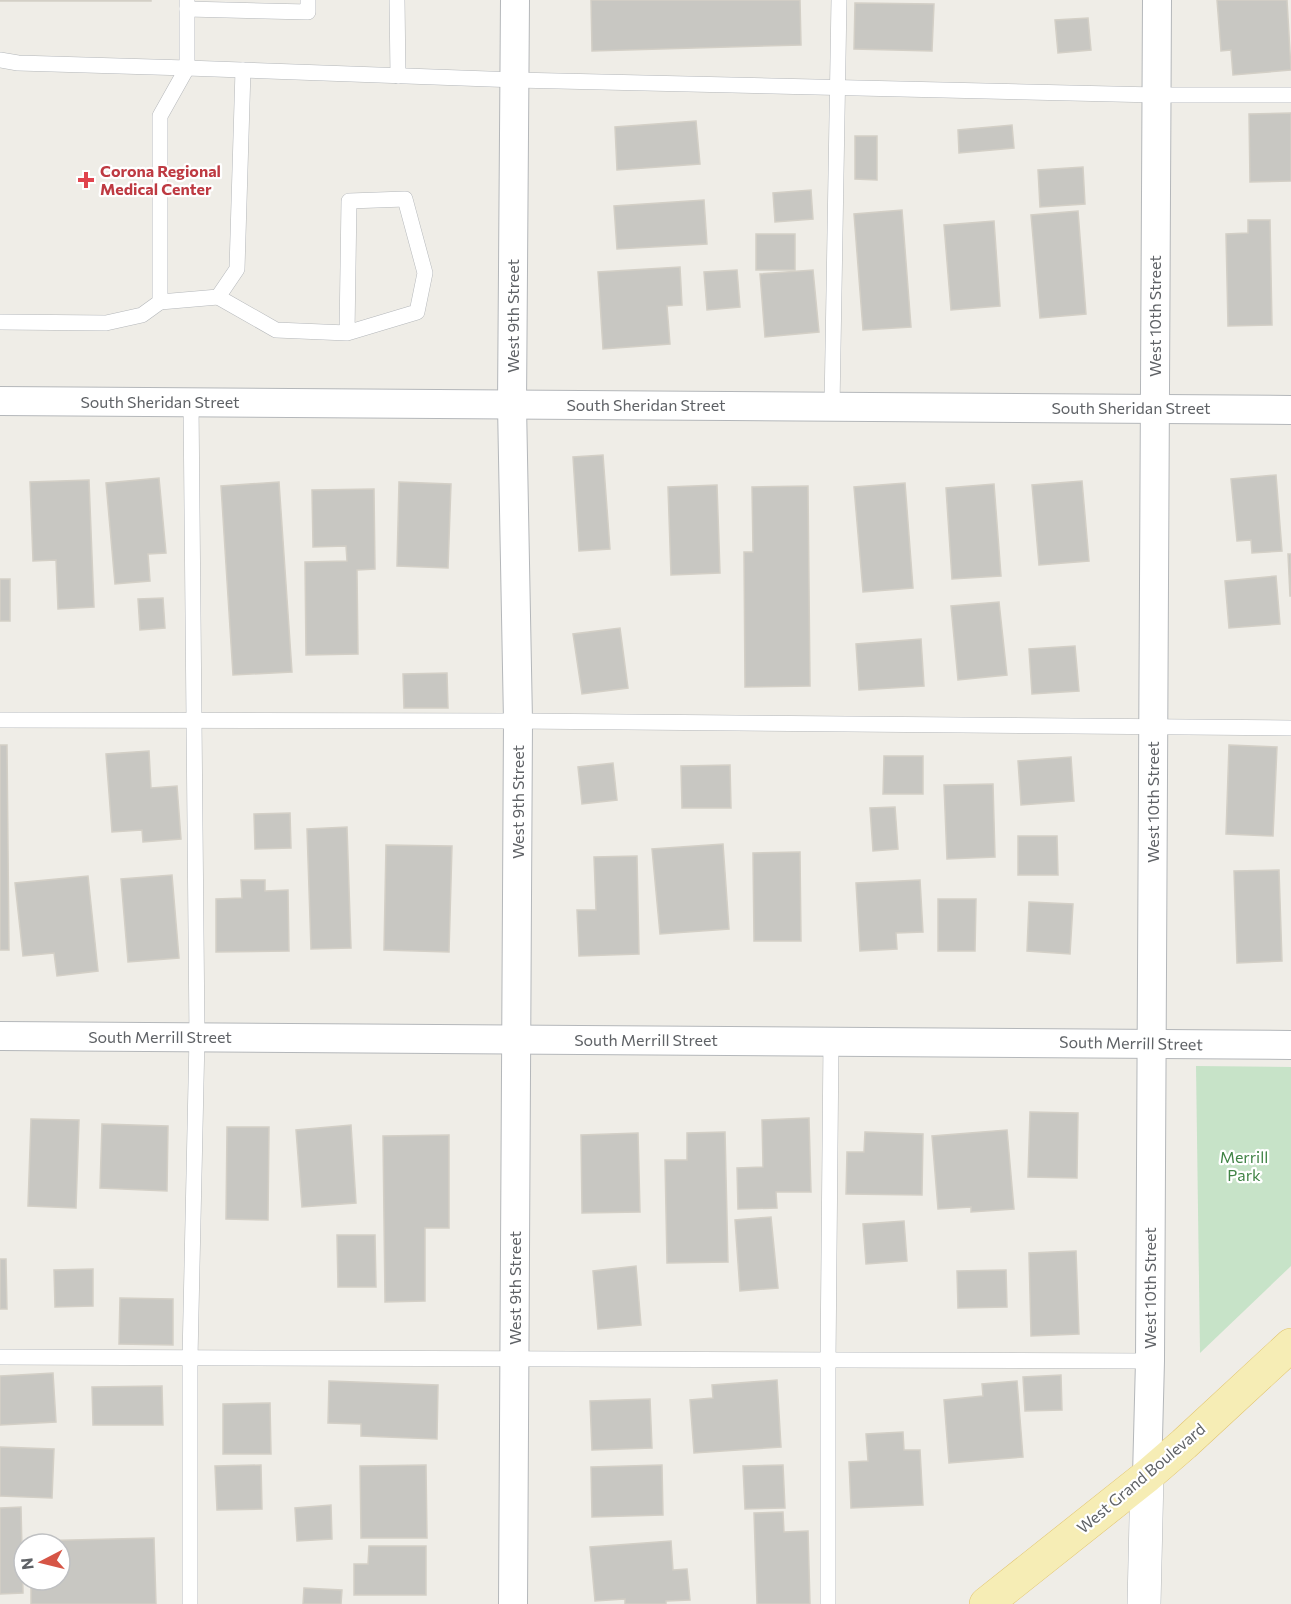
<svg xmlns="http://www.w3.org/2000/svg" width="1291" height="1604" font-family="Commissioner,sans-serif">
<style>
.green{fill:#c7e3c8}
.building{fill:#c8c7c2;stroke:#d3cfc6;stroke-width:1.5}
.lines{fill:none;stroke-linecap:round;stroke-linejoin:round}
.service-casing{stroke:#b4b7ba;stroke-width:16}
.minor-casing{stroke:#b4b7ba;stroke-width:30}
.tertiary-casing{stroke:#b4b7ba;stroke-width:34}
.primary-casing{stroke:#e2c46d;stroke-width:34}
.service{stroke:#fff;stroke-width:15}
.minor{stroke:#fff;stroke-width:28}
.tertiary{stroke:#fff;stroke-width:33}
.primary{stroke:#f6edb5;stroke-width:33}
.health-dot{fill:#e0444e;stroke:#fff;stroke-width:2}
.labels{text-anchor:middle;stroke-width:4.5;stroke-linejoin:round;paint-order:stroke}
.health-label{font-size:16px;font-weight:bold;fill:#be3a42;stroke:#fff;text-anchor:start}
.street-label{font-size:16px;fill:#5f6266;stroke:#fff}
.park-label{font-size:16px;fill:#408345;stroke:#fff}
</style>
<rect width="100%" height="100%" fill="#efede7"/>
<polygon class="green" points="1196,1066 1291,1067 1291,1266 1200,1353"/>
<g class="building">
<rect x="0" y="0" width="151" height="1"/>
<polygon points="591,0 800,0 801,45 592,51"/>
<polygon points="1217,0 1287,0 1291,70 1233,75 1231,50 1221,51"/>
<polygon points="855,3 934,4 932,51 854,49"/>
<polygon points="1088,18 1091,50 1058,53 1055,20"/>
<polygon points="1291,113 1291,181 1250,182 1249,114"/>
<polygon points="696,121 700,164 617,170 615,127"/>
<polygon points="1012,125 1014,148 959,153 958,130"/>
<polygon points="855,136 877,136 877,180 855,179"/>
<polygon points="1083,167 1085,204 1040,207 1038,170"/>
<polygon points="811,190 813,219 775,222 773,193"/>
<polygon points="704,200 707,244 617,249 614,206"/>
<polygon points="902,210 911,327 863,330 854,214"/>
<polygon points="1078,211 1086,314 1040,318 1031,215"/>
<polygon points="1248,220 1270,220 1272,325 1228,326 1226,234 1248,233"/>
<polygon points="994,221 1000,306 951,310 944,225"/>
<rect x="756" y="234" width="39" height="36"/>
<polygon points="680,267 682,305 667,306 670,344 603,349 598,272"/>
<polygon points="737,270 740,307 707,310 704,272"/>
<polygon points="813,270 819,332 765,337 760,274"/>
<polygon points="603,455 610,549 579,551 573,457"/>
<polygon points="1276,475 1282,551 1252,553 1251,540 1237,541 1231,479"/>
<polygon points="159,478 166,553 148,554 150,581 115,584 106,483"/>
<polygon points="89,480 94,607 58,609 56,560 33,561 30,482"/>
<polygon points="1082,481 1089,561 1039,565 1032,485"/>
<polygon points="279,482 292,672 233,675 221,486"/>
<polygon points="399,482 451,484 448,568 397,566"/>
<polygon points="905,483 913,588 863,592 854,487"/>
<polygon points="994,484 1001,576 952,579 946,488"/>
<polygon points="717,485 720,573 671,575 668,487"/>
<polygon points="808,486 810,686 745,687 744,552 753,552 752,487"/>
<polygon points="374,489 375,569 357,570 358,654 306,655 305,562 347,561 346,546 313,547 312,490"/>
<polygon points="1288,554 1291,554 1291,596 1290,596"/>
<polygon points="1276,576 1280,624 1229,628 1225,581"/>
<rect x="0" y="579" width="10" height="42"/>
<polygon points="163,598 165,628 140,630 138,599"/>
<polygon points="999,602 1007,675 958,680 951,606"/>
<polygon points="620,628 628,688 582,694 573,634"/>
<polygon points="921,639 924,686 859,690 856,644"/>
<polygon points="1075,646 1079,691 1032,694 1029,649"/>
<polygon points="447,673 448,708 404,708 403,674"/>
<polygon points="0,745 7,745 9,950 0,950"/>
<polygon points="1229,745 1277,747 1273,836 1226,834"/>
<polygon points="149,751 151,788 177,786 181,839 143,842 142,830 112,832 106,754"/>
<polygon points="884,756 923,756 923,794 883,794"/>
<polygon points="1071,757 1074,801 1021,805 1018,761"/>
<polygon points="613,763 617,800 582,804 578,767"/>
<polygon points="730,765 731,808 682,808 681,766"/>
<polygon points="993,784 995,857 947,859 944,785"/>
<polygon points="895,807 898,849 873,851 870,808"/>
<polygon points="290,813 291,848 255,849 254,814"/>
<polygon points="347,827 351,948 311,949 307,829"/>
<polygon points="1018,836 1057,836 1058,875 1018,875"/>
<polygon points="723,844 729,929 660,934 652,849"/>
<polygon points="386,845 452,846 449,952 384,950"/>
<polygon points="800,852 801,941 754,941 753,853"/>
<polygon points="637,856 639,954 579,956 577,910 596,910 594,857"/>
<polygon points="1279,870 1282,961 1237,963 1234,871"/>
<polygon points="172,875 179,958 128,962 121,879"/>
<polygon points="88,876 98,971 57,976 54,953 23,956 15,883"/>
<polygon points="241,880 265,880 265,891 288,890 289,951 216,952 216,899 242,898"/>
<polygon points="920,880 923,932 896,933 897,949 860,951 856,883"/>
<polygon points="938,899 976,899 975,951 938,951"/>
<polygon points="1029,902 1073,904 1070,954 1027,951"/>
<polygon points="1030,1112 1078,1113 1077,1178 1028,1177"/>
<polygon points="809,1118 811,1192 776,1192 777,1208 738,1209 737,1168 763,1167 762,1120"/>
<polygon points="31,1119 79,1120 76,1208 28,1206"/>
<polygon points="102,1124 168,1126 167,1191 100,1188"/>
<polygon points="351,1125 356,1203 302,1207 296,1130"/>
<polygon points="227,1127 269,1127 268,1220 226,1219"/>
<polygon points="1007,1130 1014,1209 971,1212 971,1207 938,1209 932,1136"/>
<polygon points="725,1132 728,1262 667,1263 665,1160 687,1160 687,1133"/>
<polygon points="865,1132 923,1134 922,1195 846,1194 847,1152 864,1152"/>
<polygon points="638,1133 640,1212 582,1213 581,1135"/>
<polygon points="449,1135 449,1228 425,1228 425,1301 385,1302 383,1136"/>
<polygon points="771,1217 778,1288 740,1291 735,1220"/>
<polygon points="904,1221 907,1261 866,1264 863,1224"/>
<polygon points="337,1235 375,1235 376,1287 338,1287"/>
<polygon points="1076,1251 1079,1334 1031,1336 1029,1253"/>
<polygon points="0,1259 6,1259 7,1309 0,1309"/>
<polygon points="636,1266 641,1325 598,1329 593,1271"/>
<polygon points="93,1269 93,1306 55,1307 54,1270"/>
<polygon points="1006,1270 1007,1307 958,1308 957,1271"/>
<polygon points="120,1298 173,1299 173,1345 119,1344"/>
<polygon points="53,1373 56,1422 0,1425 0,1376"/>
<polygon points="1061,1375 1062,1410 1025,1411 1023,1377"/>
<polygon points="777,1380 781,1447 694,1453 690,1400 713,1398 712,1385"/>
<polygon points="329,1381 438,1385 437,1439 361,1436 361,1424 328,1423"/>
<polygon points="1017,1381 1023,1457 949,1463 944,1400 983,1396 982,1384"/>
<polygon points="162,1386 163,1425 93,1425 92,1387"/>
<polygon points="650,1399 652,1448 592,1450 590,1401"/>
<polygon points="270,1403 271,1454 223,1454 223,1404"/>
<polygon points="903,1432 904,1450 920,1450 923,1505 851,1508 849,1462 868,1461 866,1434"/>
<polygon points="0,1447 54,1449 52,1498 0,1496"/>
<polygon points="261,1465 262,1509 217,1510 215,1466"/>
<polygon points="426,1465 427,1538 361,1538 360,1466"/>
<polygon points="662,1465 663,1515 592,1517 591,1467"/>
<polygon points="783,1465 785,1508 745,1509 743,1466"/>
<polygon points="331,1505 332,1539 297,1541 295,1508"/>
<polygon points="21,1507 23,1593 0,1594 0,1508"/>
<polygon points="783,1512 784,1532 808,1531 810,1604 757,1604 754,1513"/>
<polygon points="154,1538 156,1604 31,1604 31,1580 60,1580 60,1544 30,1544 30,1541"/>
<polygon points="671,1541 673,1570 687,1569 690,1600 666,1601 666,1604 625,1604 625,1599 595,1601 590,1547"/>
<polygon points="369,1546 426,1546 426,1595 354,1595 354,1564 368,1564"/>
<polygon points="304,1588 342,1590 341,1604 303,1604"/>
</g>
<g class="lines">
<defs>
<g id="service">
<polyline points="397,0 398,76"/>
<polyline points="187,9 308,12 308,0"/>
<polyline points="0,60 18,63 187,68 515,80 1156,95 1291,95"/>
<polyline points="218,297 276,330 347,333 349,201 405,199 425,273 417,312 347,333"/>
<polyline points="160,302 218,297 237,269 243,70"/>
<polyline points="0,322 106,323 142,315 160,302 160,116 187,68 187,0"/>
<polyline points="832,407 839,0"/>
<polyline points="0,720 518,721 1291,728"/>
<polyline points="0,1357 1150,1361"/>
<polyline points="190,1604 190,1358 197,1037 191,403"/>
<polyline points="828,1604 828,1361 831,1041"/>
</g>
<g id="minor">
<polyline points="0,401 1291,410"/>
<polyline points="0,1036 1291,1045"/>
<polyline points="1147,1476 1150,1361 1157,0"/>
<polyline points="513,1604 518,721 512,405 515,0"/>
</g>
<polyline id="tertiary" points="1144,1604 1147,1476"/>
<polyline id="primary" points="986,1604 1147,1476 1184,1444 1291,1345"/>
</defs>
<use href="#service" class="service-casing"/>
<use href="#minor" class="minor-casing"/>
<use href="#tertiary" class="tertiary-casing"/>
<use href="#primary" class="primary-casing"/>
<use href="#service" class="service"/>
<use href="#minor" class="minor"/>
<use href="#tertiary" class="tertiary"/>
<use href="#primary" class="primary"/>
</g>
<path class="health-dot" d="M83 171h6v6h6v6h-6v6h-6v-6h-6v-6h6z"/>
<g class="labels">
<g class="health-label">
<text x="100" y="177">Corona Regional<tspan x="100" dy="18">Medical Center</tspan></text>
</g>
<g class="street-label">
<text transform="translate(513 316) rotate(-90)" y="6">West 9th Street</text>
<text transform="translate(1155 316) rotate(-90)" y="6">West 10th Street</text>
<text x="160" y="408">South Sheridan Street</text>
<text x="646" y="411">South Sheridan Street</text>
<text x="1131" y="414">South Sheridan Street</text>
<text transform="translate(518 802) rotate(-90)" y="6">West 9th Street</text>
<text transform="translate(1153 802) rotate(-90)" y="6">West 10th Street</text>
<text x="160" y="1043">South Merrill Street</text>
<text x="646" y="1046">South Merrill Street</text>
<text transform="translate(1131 1043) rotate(1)" y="6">South Merrill Street</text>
<text transform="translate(515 1288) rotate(-90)" y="6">West 9th Street</text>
<text transform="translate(1150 1288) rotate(-90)" y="6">West 10th Street</text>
<text transform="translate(1141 1478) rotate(-40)" y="6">West Grand Boulevard</text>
</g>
<g class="park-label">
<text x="1244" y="1163">Merrill<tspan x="1244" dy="18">Park</tspan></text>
</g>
</g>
<g transform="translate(42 1562) rotate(263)"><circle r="28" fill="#ffffff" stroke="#bfc0c2" stroke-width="1.5"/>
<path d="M0-4.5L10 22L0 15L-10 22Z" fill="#d65546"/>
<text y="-9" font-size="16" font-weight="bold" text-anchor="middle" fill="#5f6266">N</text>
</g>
</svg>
